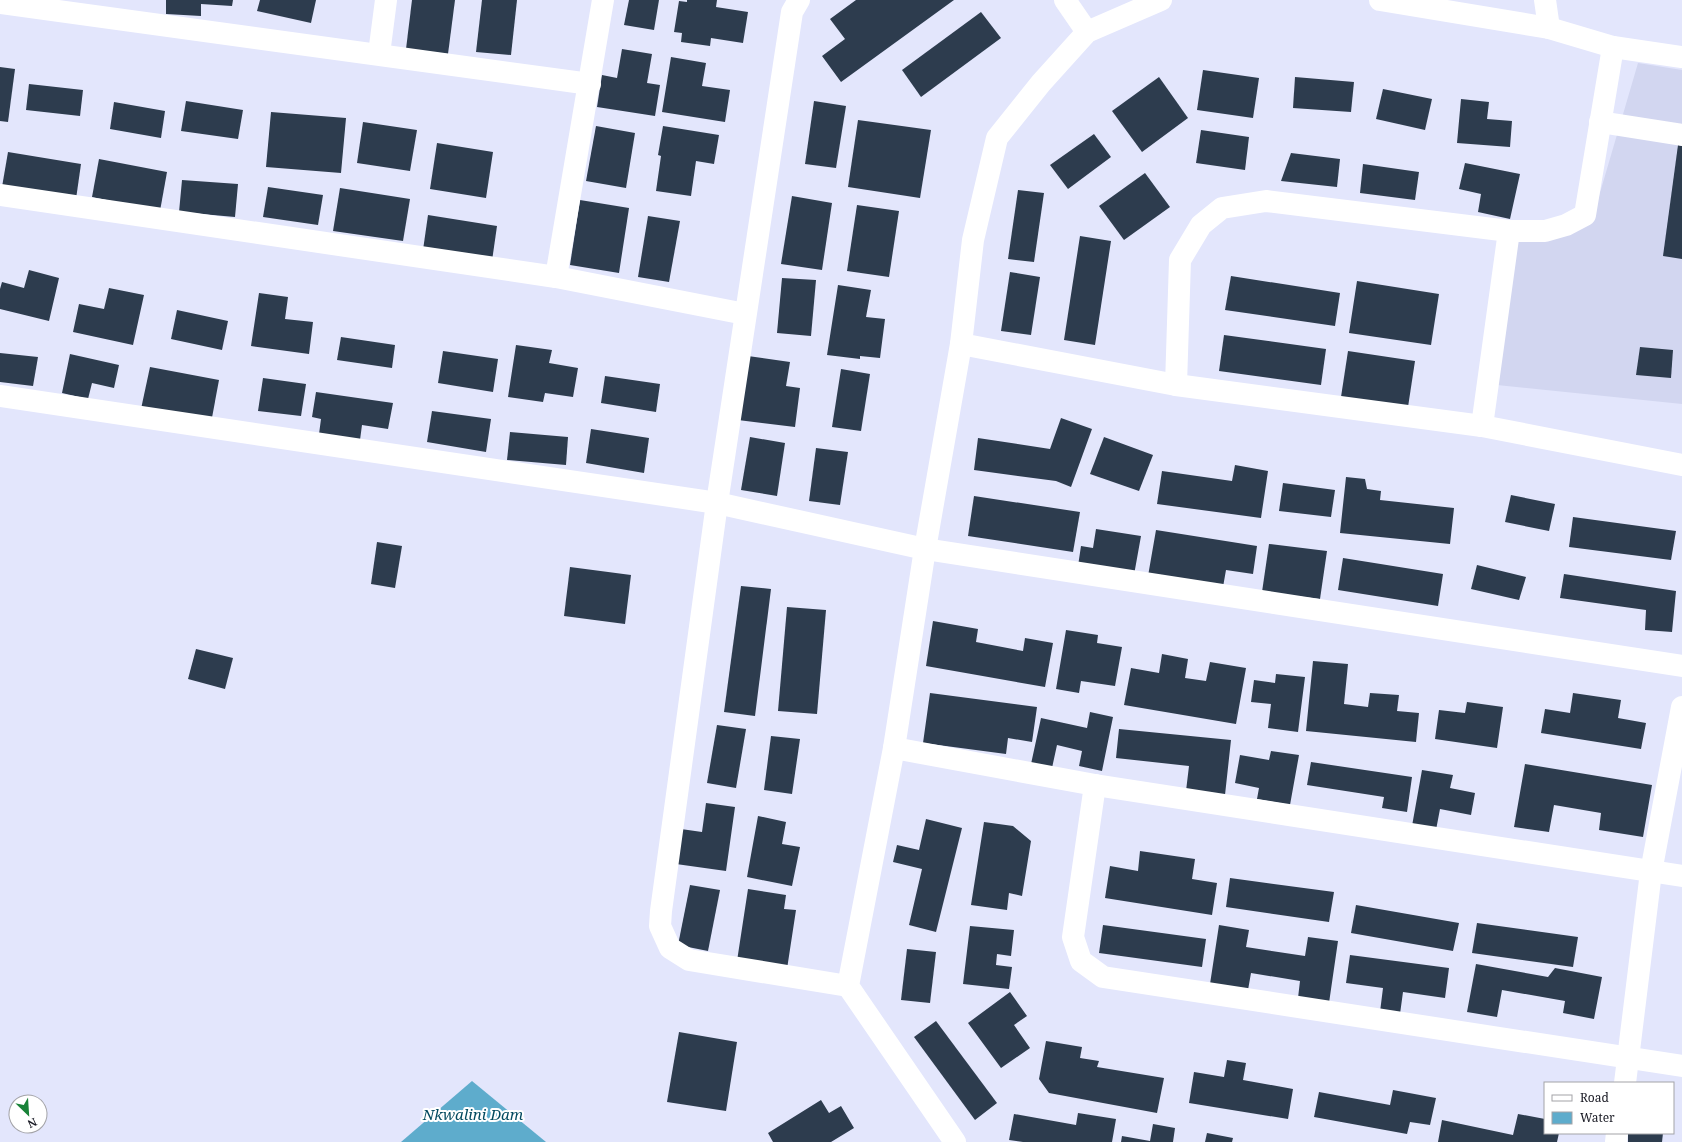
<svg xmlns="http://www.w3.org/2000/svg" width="1682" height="1142" font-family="'Noto Serif',serif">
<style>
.built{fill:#d2d6f0}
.water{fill:#5eaccc}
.building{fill:#2d3c4e}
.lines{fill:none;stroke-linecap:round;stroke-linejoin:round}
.minor{stroke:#fff;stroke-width:22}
.labels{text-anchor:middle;stroke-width:4;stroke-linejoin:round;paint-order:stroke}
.water-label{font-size:15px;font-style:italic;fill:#02495f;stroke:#fff}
</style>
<rect width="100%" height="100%" fill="#e3e6fc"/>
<polygon class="built" points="1638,63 1682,70 1682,404 1497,385 1514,237 1592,220"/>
<polygon class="water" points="472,1081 546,1142 401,1142"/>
<g class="building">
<polygon points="166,0 233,0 232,6 201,4 201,16 166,14"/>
<polygon points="260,0 316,0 311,23 257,11"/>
<polygon points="412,0 455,0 448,54 406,49"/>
<polygon points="482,0 517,0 511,55 476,52"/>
<polygon points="629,0 659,0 654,30 624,25"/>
<polygon points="687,0 717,0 716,7 748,12 743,43 711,38 710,46 681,42 682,33 674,32 679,1 687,2"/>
<polygon points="856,0 954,0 841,82 822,56 845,39 830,19"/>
<polygon points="981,12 1001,38 921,97 902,70"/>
<polygon points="622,49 652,54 647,83 660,85 655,116 597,107 602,75 617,78"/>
<polygon points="671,57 706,63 702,86 730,90 725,122 662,112"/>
<polygon points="0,67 15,69 8,122 0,121"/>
<polygon points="1203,70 1259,78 1253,118 1197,110"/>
<polygon points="1159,77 1188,118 1142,152 1112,111"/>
<polygon points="1295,77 1354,82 1351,112 1293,108"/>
<polygon points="29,84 83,90 80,116 26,110"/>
<polygon points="1383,89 1432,99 1425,130 1376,119"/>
<polygon points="1461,99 1489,102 1487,119 1512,121 1510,147 1457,143"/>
<polygon points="186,101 243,110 238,139 181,131"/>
<polygon points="814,101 846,106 836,168 805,164"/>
<polygon points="114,102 165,111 161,138 110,129"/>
<polygon points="271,112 346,118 341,173 266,167"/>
<polygon points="858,120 931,130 920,198 848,187"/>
<polygon points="363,122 417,130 410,171 357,163"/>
<polygon points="596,126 635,133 626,188 586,181"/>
<polygon points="663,126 719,135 714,164 696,161 691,196 656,191 661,156 658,155"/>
<polygon points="1201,130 1249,137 1245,170 1196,163"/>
<polygon points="1094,134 1111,157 1068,189 1050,165"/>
<polygon points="437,143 493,152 486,198 430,189"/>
<polygon points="1678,145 1682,146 1682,259 1663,256"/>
<polygon points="8,152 81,164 76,199 2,187"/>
<polygon points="1291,153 1340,159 1337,187 1281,181"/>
<polygon points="99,159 167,172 160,211 92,197"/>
<polygon points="1465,163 1520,174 1510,219 1478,212 1481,194 1459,189"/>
<polygon points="1363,164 1419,172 1415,200 1360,193"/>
<polygon points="1145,173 1170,207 1124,240 1099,206"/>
<polygon points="182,180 238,184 235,217 179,212"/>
<polygon points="268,187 323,195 318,225 263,217"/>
<polygon points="340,188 410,199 403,241 333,231"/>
<polygon points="1018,190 1044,193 1034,262 1008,259"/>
<polygon points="792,196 832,203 822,270 781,264"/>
<polygon points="580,200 629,208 619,273 570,265"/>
<polygon points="857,205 899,211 889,277 847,271"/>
<polygon points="428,215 497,226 492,261 423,250"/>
<polygon points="648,216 680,221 669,282 638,277"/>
<polygon points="1080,236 1111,241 1095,345 1064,340"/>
<polygon points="29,270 59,278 49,321 0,309 0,289 2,282 24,288"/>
<polygon points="1010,272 1040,277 1031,335 1001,331"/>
<polygon points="1231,276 1340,293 1335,326 1225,310"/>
<polygon points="782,278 816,280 811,336 777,333"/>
<polygon points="1357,281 1439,294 1431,345 1349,333"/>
<polygon points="838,285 871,290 866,317 885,319 880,358 860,356 860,359 827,355"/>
<polygon points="109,288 144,295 133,345 73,332 79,304 104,309"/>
<polygon points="259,293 288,297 285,319 313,322 309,354 251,346"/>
<polygon points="177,310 228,321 222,350 171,339"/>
<polygon points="1224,335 1326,349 1321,385 1219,371"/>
<polygon points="341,337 395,345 392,368 337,360"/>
<polygon points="516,345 552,350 549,363 578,368 573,397 545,393 543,402 508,397"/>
<polygon points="1640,347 1673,350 1671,378 1636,375"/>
<polygon points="443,351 498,359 493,392 438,383"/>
<polygon points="1348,351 1415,361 1408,407 1341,397"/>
<polygon points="0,353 38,357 33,386 0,382"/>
<polygon points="70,354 119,365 114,388 92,383 88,399 62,393"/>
<polygon points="748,356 790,362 786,386 800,388 795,427 738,420"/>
<polygon points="150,367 219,380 211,423 141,409"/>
<polygon points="841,369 870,374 861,431 832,427"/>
<polygon points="605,376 660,384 656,412 601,403"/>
<polygon points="263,378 306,384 301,416 258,411"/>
<polygon points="316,392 393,403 388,429 362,425 360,440 319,434 321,419 312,417"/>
<polygon points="432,411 491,419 486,452 427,442"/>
<polygon points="1061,418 1092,429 1071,487 1056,481 974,470 978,438 1050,449"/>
<polygon points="591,429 649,438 644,473 586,463"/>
<polygon points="510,432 568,437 566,465 507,460"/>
<polygon points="750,437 785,443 777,496 741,490"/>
<polygon points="1104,437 1153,455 1139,491 1090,474"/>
<polygon points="816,448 848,452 840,505 809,501"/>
<polygon points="1235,465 1268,471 1261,518 1157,504 1162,471 1232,481"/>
<polygon points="1346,477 1365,479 1367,489 1381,491 1380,500 1454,508 1450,544 1340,533"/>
<polygon points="1283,483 1335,490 1331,517 1279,511"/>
<polygon points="1511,495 1555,504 1549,531 1505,522"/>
<polygon points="974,496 1080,512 1073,552 968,536"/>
<polygon points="1573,517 1676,531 1671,560 1569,547"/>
<polygon points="1096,529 1141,536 1134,575 1078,566 1081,546 1093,548"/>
<polygon points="1156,530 1257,546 1253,574 1226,570 1223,587 1148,576"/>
<polygon points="377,542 402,546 395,588 371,584"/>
<polygon points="1269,544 1327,551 1320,599 1262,592"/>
<polygon points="1343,558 1443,574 1438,606 1338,590"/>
<polygon points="1477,565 1526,577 1519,600 1471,589"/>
<polygon points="570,567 631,575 625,624 564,616"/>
<polygon points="1564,574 1676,591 1672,632 1645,630 1646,610 1560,598"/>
<polygon points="741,586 771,589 755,716 724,712"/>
<polygon points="787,607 826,610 817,714 778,711"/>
<polygon points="933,621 978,629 976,642 1023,651 1025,638 1053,643 1045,687 926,666"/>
<polygon points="1066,630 1098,635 1097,643 1122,647 1115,686 1081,681 1079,693 1056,689"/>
<polygon points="196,649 233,658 225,689 188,679"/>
<polygon points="1162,654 1188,659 1185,678 1206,681 1210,662 1246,668 1236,724 1124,705 1131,668 1159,673"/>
<polygon points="1313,661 1348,664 1344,704 1368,707 1370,693 1399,695 1397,711 1419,713 1416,742 1306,731"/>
<polygon points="1276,674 1305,677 1298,732 1268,728 1271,704 1251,702 1254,680 1275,683"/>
<polygon points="930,693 1037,707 1032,742 1008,738 1006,754 923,743"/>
<polygon points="1573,693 1621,700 1618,718 1646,723 1641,749 1541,733 1545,709 1570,713"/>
<polygon points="1467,702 1503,707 1497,748 1435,739 1439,710 1465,713"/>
<polygon points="1090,712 1113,717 1102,771 1079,766 1082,751 1057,745 1052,768 1031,764 1041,718 1087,728"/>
<polygon points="717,725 746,729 736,788 707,783"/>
<polygon points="1119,729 1231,740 1225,795 1186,791 1189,766 1116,758"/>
<polygon points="771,736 800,739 792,794 764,790"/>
<polygon points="1271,751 1299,755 1290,805 1257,799 1259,788 1235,783 1240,755 1269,760"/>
<polygon points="1311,762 1412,777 1407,812 1382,808 1384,797 1307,785"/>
<polygon points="1525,764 1652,785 1643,837 1599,830 1601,813 1554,805 1549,832 1514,827"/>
<polygon points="1422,770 1453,775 1450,788 1475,793 1471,815 1440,809 1436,830 1412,826"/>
<polygon points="706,803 735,807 726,871 676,864 681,829 702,832"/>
<polygon points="758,816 786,822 782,844 800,847 792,886 747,877"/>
<polygon points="926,819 962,828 936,932 909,925 922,869 893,862 897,845 919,850"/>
<polygon points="984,822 1013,826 1031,841 1022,896 1009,893 1007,910 971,905"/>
<polygon points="1140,851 1195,859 1192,879 1217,883 1212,915 1105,898 1110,866 1138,871"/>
<polygon points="1230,878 1334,892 1329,922 1226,907"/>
<polygon points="690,885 720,890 708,951 678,945"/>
<polygon points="748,889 786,895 784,909 796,910 787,969 737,961"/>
<polygon points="1356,905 1459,923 1453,951 1351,933"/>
<polygon points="1477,923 1578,937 1573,967 1472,953"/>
<polygon points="1103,925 1206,939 1202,967 1099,953"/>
<polygon points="1219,925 1249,930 1246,947 1305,956 1308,937 1338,941 1329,1003 1298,998 1300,981 1251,973 1248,990 1210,984"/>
<polygon points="970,926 1014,930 1011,956 997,954 996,965 1012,967 1009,989 963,984"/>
<polygon points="907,949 936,952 930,1003 901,1000"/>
<polygon points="1350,955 1449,968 1445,998 1403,992 1400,1014 1380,1012 1383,988 1346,983"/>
<polygon points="1476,964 1548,977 1555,968 1602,977 1594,1019 1563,1013 1565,1001 1502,990 1497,1017 1467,1012"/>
<polygon points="1010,992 1027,1016 1014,1025 1030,1048 1001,1068 968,1023"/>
<polygon points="936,1021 997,1103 975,1120 914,1037"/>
<polygon points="679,1032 737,1042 726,1111 667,1102"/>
<polygon points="1046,1041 1082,1047 1080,1058 1099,1061 1097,1067 1164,1078 1157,1113 1049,1093 1039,1079"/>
<polygon points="1227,1060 1246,1063 1243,1080 1293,1089 1288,1119 1189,1103 1194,1072 1224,1077"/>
<polygon points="1393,1090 1436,1098 1430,1125 1410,1122 1407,1134 1314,1117 1319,1092 1390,1105"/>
<polygon points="821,1100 829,1113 841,1106 854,1128 831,1142 773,1142 768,1133"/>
<polygon points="1078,1113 1116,1119 1112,1142 1023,1142 1009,1140 1014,1114 1076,1125"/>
<polygon points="1518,1114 1545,1119 1545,1133 1559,1133 1557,1142 1438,1142 1442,1120 1513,1135"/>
<polygon points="1153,1124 1175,1128 1173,1142 1121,1142 1122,1136 1150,1141"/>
<polygon points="1207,1133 1233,1138 1232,1142 1205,1142"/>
<polygon points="1628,1133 1663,1133 1662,1142 1628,1142"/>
</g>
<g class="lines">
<g class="minor">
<polyline points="799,0 792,12 717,503 661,911 660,926 670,948 689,960 848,986"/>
<polyline points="1065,0 1087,32"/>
<polyline points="1380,0 1549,28 1613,47 1682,57"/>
<polyline points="1545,0 1549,28"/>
<polyline points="0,3 590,84"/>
<polyline points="379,54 386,0"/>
<polyline points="1600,122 1682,135"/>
<polyline points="0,195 556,277 745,314"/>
<polyline points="556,277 603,0"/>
<polyline points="961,344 1176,385 1482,426 1682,465"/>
<polyline points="1176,385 1180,260 1201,225 1222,208 1266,201 1509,231 1545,231 1566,225 1585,215 1613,47"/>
<polyline points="0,396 717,503 925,549 1682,666"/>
<polyline points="1482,426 1509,231"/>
<polyline points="894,748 1095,785 1682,876"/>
<polyline points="1095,785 1073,937 1081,961 1103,977 1682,1066"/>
<polyline points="1625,1083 1651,872 1682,707"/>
<polyline points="955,1142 848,986 894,748 925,549 961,344 973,240 997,138 1041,83 1087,32 1161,0"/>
<polyline points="1616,1142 1617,1133"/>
</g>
</g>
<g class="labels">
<g class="water-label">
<text x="473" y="1120">Nkwalini Dam</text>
</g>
</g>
<rect x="1544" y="1082" width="130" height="52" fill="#ffffff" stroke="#a3a3a7"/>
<rect x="1552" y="1095" width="20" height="6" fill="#ffffff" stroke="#a3a3a7"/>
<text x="1580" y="1102" font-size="12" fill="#181923">Road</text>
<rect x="1552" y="1112" width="20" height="12" fill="#5eaccc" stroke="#a3a3a7"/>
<text x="1580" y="1122" font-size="12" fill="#181923">Water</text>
<g transform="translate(28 1114) rotate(155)"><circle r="19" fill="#ffffff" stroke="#a3a3a7"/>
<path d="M0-3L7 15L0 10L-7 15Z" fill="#188238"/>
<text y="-6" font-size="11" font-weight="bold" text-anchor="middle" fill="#181923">N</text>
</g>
</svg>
